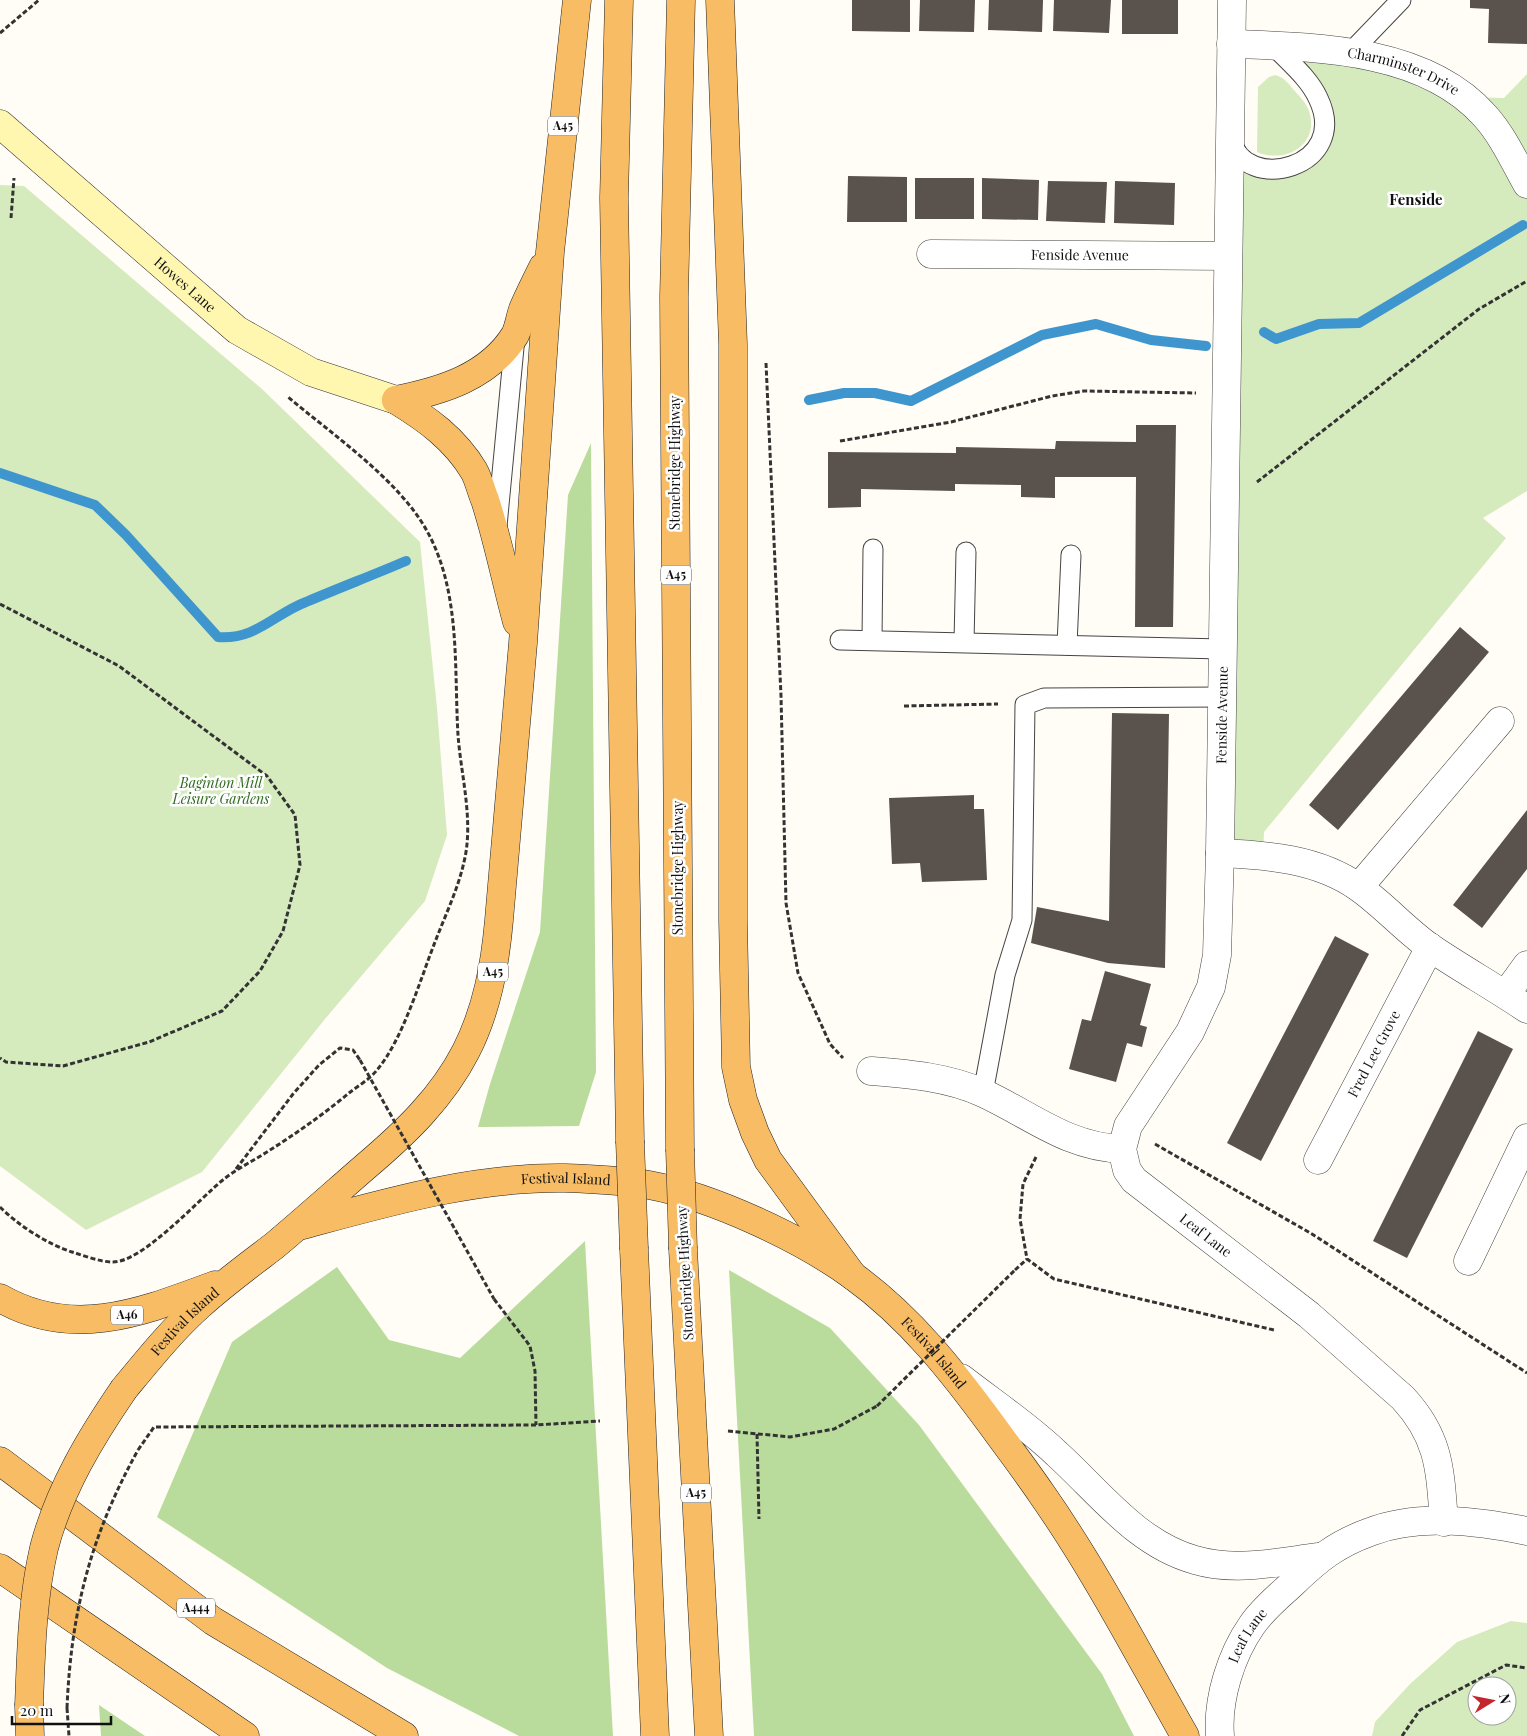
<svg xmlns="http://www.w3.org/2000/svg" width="1527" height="1736" font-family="'Playfair Display',serif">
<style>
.green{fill:#d5ebbd;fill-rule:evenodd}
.forest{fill:#b9dc9c}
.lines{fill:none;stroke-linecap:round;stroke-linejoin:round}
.stream{stroke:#3f96cf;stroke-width:10}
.building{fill:#5a524d}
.service-casing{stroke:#444;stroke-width:21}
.minor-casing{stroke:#444;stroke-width:29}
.tertiary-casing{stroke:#444;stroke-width:29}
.secondary-casing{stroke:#333;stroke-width:29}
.trunk-casing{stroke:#222;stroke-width:29}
.path{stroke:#333;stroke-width:3;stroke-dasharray:5 2.5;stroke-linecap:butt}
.service{stroke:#fff;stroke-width:19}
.minor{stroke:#fff;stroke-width:28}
.tertiary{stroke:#fff;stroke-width:28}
.secondary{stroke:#fff6b0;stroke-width:28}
.trunk{stroke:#f7bc64;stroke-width:28}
.trunk-bridge-casing{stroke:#222;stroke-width:29;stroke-linecap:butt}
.path-bridge{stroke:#333;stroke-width:3;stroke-dasharray:5 2.5;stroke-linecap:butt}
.trunk-bridge{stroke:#f7bc64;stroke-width:28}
.labels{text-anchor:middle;stroke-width:5;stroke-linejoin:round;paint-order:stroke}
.shield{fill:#fff;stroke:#585858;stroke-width:1}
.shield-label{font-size:12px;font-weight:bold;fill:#111}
.street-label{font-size:14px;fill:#111;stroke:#fff}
.park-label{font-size:14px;font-style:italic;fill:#2f6b1f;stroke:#fff}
.neighbourhood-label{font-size:15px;font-weight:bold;fill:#111;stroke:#fff}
</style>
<rect width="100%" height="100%" fill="#fffdf5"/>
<g class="green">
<polygon points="1274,46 1351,52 1463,97 1504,98 1527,74 1527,491 1483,518 1506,538 1264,832 1263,855 1220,853 1244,159 1296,165 1325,120"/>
<path d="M1275,75C1284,77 1288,83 1293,89C1299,96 1306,102 1309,111C1320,145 1285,164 1257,152L1258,87L1269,77Z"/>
<polygon points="0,185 24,186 262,389 420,542 437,708 447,835 425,901 325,1019 202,1172 86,1230 0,1166"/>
<path d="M1511,1621L1527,1623V1736H1372L1375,1722L1410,1684L1457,1642ZM1477,1686H1507V1716H1477Z"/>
</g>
<g class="forest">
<polygon points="591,443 596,1072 579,1126 478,1127 490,1084 540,932 568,495"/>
<polygon points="585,1241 613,1736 519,1736 387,1668 157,1517 232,1342 337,1267 389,1340 460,1358"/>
<polygon points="729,1270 830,1328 919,1425 1102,1674 1134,1736 754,1736"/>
<polygon points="99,1705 145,1736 101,1736"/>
</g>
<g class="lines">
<g class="stream">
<polyline points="1264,332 1276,339 1319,324 1359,323 1523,225"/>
<polyline points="809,400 844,393 875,393 911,401 1042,335 1096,324 1151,340 1206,346"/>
<path d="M0,473L95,505L126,535L218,637C256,640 274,614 306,602C339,588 373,575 406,561"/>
</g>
</g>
<g class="building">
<polygon points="852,0 910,0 910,32 852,31"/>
<polygon points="920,0 975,0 974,32 919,31"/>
<polygon points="989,0 1043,0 1042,32 988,30"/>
<polygon points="1054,0 1111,0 1109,33 1053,31"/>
<rect x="1122" y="0" width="56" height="34"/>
<polygon points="1470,0 1527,0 1527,44 1488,43 1489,9 1470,8"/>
<polygon points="848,176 907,177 907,222 847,222"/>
<rect x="915" y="178" width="59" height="41"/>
<polygon points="982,178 1039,180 1038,220 982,219"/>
<polygon points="1048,181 1107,182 1105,223 1046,221"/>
<polygon points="1115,181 1175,183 1174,225 1114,223"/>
<polygon points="1136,425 1176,425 1173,627 1135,627 1136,477 1055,477 1055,498 1021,497 1021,485 955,484 955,491 861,489 861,507 828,508 828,452 956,453 956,447 1055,449 1056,441 1136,442"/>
<polygon points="1460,627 1489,652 1338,830 1309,805"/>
<polygon points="1112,713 1169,714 1165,968 1108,963 1031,943 1037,907 1109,921"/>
<polygon points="974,795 974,809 984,809 987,880 922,882 920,863 892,864 889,798"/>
<polygon points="1527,810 1527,869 1482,928 1453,905"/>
<polygon points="1335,936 1369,954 1261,1161 1227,1143"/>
<polygon points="1105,971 1151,984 1140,1025 1147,1027 1142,1047 1127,1043 1116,1082 1069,1069 1082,1019 1091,1021"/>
<polygon points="1478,1031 1513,1049 1407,1258 1373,1241"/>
</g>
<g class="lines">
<defs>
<g id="service">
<polyline points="1351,52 1401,0"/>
<path d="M1231,139C1244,195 1352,168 1318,98C1309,78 1289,62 1274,46"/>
<polyline points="497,526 515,337"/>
<polyline points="840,640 1223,649"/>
<polyline points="872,640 873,549"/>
<polyline points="964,642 966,552"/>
<polyline points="1067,645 1071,555"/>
<polyline points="983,1093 1005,975 1022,920 1025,705 1044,698 1222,697"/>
</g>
<g id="minor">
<path id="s1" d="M1232,0L1220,853L1217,955L1211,987L1190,1032L1128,1126L1122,1149L1127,1170L1134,1180L1309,1315L1403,1398C1440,1438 1440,1470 1444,1522"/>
<path id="s2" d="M1231,44C1315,47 1425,48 1485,116C1503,136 1514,161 1527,184"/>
<path id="s3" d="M931,254L1228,256"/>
<path d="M1220,853C1268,855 1318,859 1358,887C1384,905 1405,930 1431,948C1462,969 1496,988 1527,1009"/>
<polyline points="1359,887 1500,721"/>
<polyline points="1506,994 1527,965"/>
<path d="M871,1071C909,1074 948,1077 983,1093C1031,1115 1067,1147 1122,1149"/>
<path id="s4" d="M1318,1160L1430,947"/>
<polyline points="1468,1261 1527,1138"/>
</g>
<g id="tertiary">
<path d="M961,1378C993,1403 1028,1426 1057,1454C1099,1492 1137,1544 1195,1560C1235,1572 1278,1562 1319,1557"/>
<path id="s5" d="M1220,1736C1217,1699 1231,1655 1252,1625C1263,1609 1278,1597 1292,1584C1317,1560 1336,1544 1370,1532C1418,1513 1477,1521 1527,1531"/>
</g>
<g id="secondary">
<path id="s6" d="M0,124L237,330L311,372L396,400"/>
</g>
<g id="trunk">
<polyline points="619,0 614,198 630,1141"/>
<polyline points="720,0 733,344 733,920 736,1067 743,1100 755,1133 768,1160 853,1276"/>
<path d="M396,400C427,419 455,439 474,471C479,480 481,491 485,500C498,540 506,582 517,622"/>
<path d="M396,400C441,391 489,377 515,335C519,327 520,317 523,309C529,295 536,281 543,267"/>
<polyline points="680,1149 674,297 681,0"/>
<path id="s7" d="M303,1225C388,1202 474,1177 563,1178C591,1179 622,1180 649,1185C713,1197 801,1238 853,1276C910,1317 953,1372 994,1428C1010,1450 1026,1471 1041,1493C1095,1570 1139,1655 1185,1736"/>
<polyline points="634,1249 655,1736"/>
<polyline points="683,1249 709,1736"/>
<path d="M0,1298C73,1340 142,1312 215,1285"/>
<path id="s8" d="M124,1389C148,1360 172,1330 200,1305C223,1284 249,1265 274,1246C305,1220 335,1193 365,1167C405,1133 442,1098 466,1051C487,1010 495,965 499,920L523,643L550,252L577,0"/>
<polyline points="0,1461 213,1621 404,1736"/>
<polyline points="0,1568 245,1736"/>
<polyline points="29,1706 30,1736"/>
</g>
</defs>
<use href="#service" class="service-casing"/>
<use href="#minor" class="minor-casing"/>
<use href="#tertiary" class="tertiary-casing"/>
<use href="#secondary" class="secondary-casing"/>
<use href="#trunk" class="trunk-casing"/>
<g class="path">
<polyline points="0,33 39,0"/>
<polyline points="11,218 14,178"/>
<polyline points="766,363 781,696 786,903 798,973 830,1044 843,1058"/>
<polyline points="840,441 951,422 1052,396 1084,391 1196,393"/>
<polyline points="1257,482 1479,309 1527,281"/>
<polyline points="0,604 119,666 267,776 295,815 300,865 283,931 260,971 222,1011 149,1042 63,1066 6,1062 0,1058"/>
<polyline points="904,706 998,704"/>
<polyline points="1155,1144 1312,1234 1527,1373"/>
<polyline points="1036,1157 1023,1184 1020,1219 1027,1259 1054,1279 1274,1330"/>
<polyline points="236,1169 293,1094 319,1065 340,1048 353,1050 360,1060"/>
<path d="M0,1207C18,1225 47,1244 72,1252C85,1256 100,1262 113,1262C143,1262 199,1199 224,1179C238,1168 255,1160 270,1150C297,1133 325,1113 349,1093C358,1086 370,1079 377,1070C403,1039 420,980 435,942C445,916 458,889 464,862C474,821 461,776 458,735C454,668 461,592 427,531C399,480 333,435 288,397"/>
<polyline points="1015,1270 1027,1259"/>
<polyline points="494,1299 530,1346 535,1371 536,1425"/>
<polyline points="728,1431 790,1437 834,1429 877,1406"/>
<polyline points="757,1434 759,1519"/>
<polyline points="138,1450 154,1427 536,1425 600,1421"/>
<polyline points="67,1708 69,1736"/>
<polyline points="1402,1736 1420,1710 1506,1665 1527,1668"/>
</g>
<use href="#service" class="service"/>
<use href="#minor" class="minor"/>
<use href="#tertiary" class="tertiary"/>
<use href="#secondary" class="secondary"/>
<use href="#trunk" class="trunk"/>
<defs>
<g id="trunk-bridge">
<polyline points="630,1141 634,1249"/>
<polyline points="680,1149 683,1249"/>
<path d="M29,1706C31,1653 32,1600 44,1548C59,1490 91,1437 124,1389"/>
</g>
</defs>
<use href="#trunk-bridge" class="trunk-bridge-casing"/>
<g class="path-bridge">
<polyline points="360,1060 494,1299"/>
<polyline points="877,1406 1015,1270"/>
<path d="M67,1708C71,1611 91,1535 138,1450"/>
</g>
<use href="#trunk-bridge" class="trunk-bridge"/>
</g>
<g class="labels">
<g class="shield">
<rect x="548" y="116.5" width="30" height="19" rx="4"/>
<rect x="661" y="565.5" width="30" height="19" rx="4"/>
<rect x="478" y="962.5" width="30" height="19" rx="4"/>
<rect x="111" y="1305.5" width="32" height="19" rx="4"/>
<rect x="681" y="1483.5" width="30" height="19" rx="4"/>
<rect x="177" y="1598.5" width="38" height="19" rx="4"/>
</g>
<g class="shield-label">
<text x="563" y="130">A45</text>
<text x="676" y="579">A45</text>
<text x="493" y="976">A45</text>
<text x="127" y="1319">A46</text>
<text x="696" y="1497">A45</text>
<text x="196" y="1612">A444</text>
</g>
<g class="street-label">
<text dy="5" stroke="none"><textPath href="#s2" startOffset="176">Charminster Drive</textPath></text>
<text dy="5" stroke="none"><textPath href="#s3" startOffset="149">Fenside Avenue</textPath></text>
<text dy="5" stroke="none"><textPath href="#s6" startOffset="245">Howes Lane</textPath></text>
<text transform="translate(675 463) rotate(-90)" y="5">Stonebridge Highway</text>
<text transform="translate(1222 715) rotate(-89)" y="5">Fenside Avenue</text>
<text transform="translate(678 868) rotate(-90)" y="5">Stonebridge Highway</text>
<text dy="5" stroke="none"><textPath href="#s4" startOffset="120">Fred Lee Grove</textPath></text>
<text dy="5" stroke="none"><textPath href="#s7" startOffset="268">Festival Island</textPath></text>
<text dy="5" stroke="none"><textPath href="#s1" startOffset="1298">Leaf Lane</textPath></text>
<text transform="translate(685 1273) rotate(-93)" y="5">Stonebridge Highway</text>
<text dy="5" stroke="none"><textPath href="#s8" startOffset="91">Festival Island</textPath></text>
<text dy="5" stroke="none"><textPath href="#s7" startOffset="688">Festival Island</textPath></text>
<text dy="5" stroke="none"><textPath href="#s5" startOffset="106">Leaf Lane</textPath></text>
</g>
<g class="park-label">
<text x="221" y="788">Baginton Mill<tspan x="221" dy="16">Leisure Gardens</tspan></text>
</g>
<g class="neighbourhood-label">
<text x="1416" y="205">Fenside</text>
</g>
</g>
<g transform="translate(1492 1701) rotate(80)"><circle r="24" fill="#ffffff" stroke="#a0a0a0"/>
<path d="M0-4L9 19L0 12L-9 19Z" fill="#c4262e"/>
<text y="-8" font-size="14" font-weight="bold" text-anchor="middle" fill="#111111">N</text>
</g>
<path d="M12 1716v8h99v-8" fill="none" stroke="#111111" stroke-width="2.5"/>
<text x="20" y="1716" font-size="15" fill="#111111" stroke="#ffffff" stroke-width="4" paint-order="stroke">20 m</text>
</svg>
